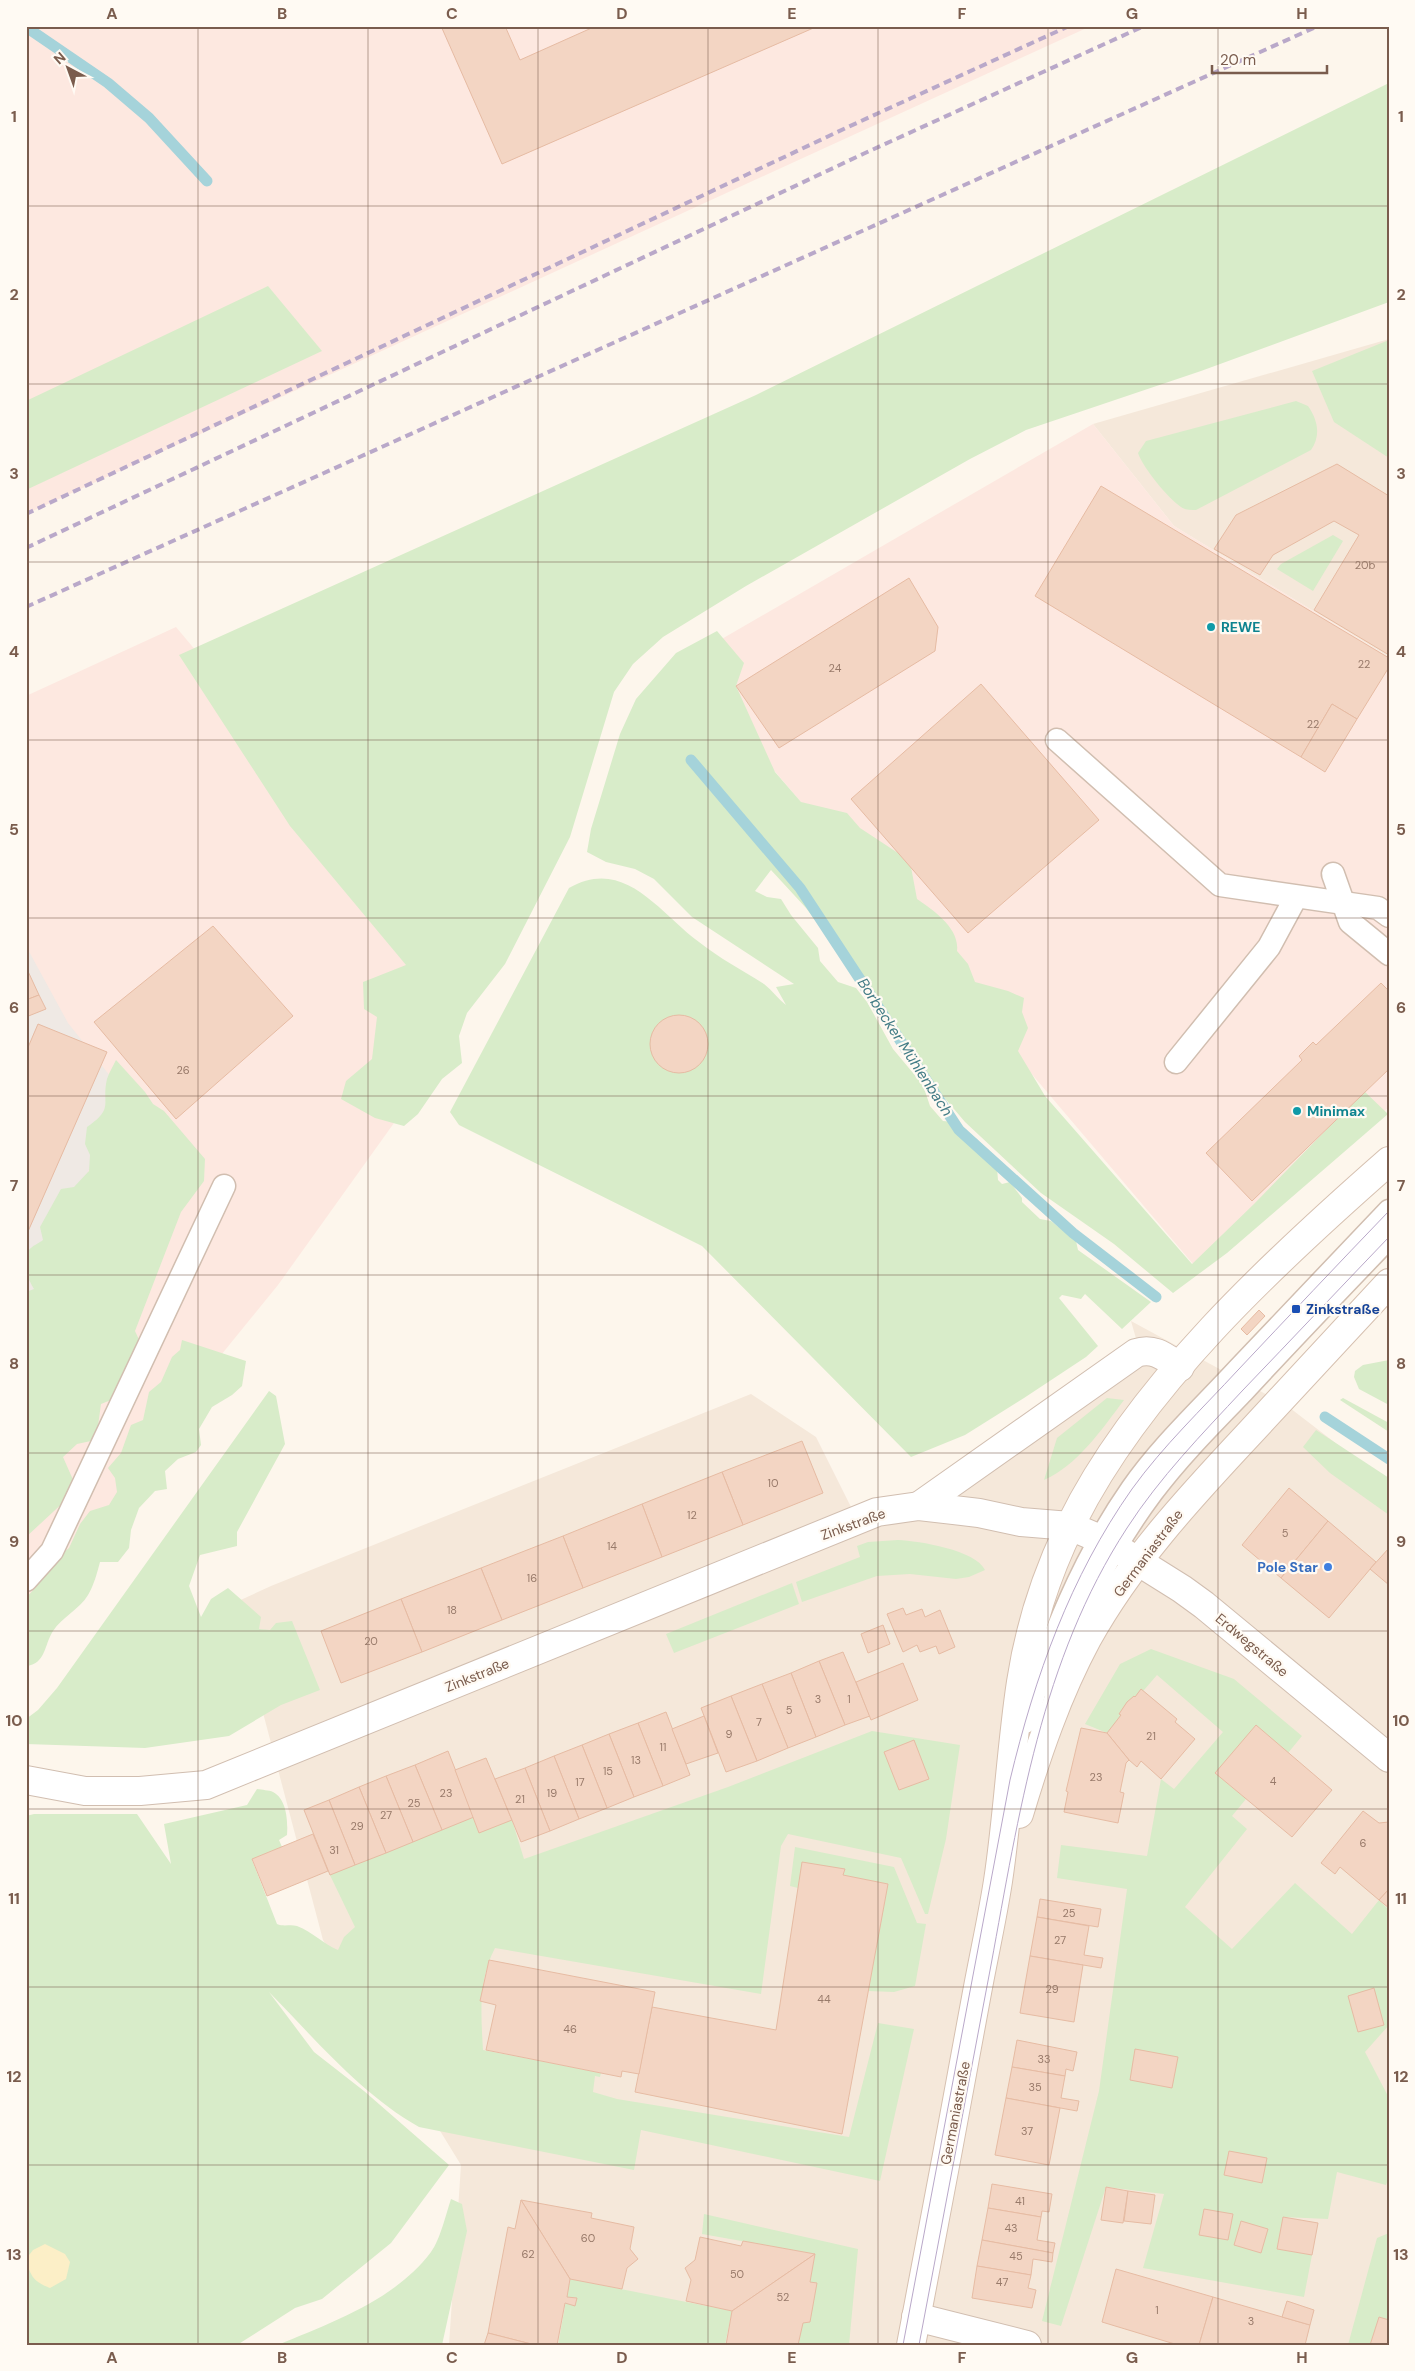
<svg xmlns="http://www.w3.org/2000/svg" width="1415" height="2371" font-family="'DM Sans',sans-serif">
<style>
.residential{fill:#f5e8da}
.commercial{fill:#fde8e0}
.industrial{fill:#efe9e4}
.green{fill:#d8ecc9}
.sand{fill:#fcefc7}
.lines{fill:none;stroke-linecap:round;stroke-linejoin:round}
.stream{stroke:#a5d3da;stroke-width:11}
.building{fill:#f3d5c3;stroke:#e6bba3}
.service-casing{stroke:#d1beb0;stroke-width:25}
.minor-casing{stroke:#d1beb0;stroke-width:30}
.secondary-casing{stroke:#d6c0b0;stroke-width:30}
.service{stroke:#fff;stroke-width:22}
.minor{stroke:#fff;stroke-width:28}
.secondary{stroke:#fff;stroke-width:28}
.tram{stroke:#b9a8c9;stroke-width:1}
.rail{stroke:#b9a8c9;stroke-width:4;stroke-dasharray:8 5;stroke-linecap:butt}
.grid{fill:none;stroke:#7a5c4d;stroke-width:1;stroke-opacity:0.55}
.culture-dot{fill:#0f9aa8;stroke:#fffaf3;stroke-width:2}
.transit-dot{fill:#1a4fb4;stroke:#fffaf3;stroke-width:2}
.shop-dot{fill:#3f7fe0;stroke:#fffaf3;stroke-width:2}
.labels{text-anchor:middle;stroke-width:4.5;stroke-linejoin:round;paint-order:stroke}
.number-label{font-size:11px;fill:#987a6a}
.culture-label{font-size:14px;font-weight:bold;fill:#0d838f;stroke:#fffaf3;text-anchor:start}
.transit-label{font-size:14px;font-weight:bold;fill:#164399;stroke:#fffaf3;text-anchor:start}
.street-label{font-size:14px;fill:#7a5c4d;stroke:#fffaf3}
.shop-label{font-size:14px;font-weight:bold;fill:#366cbe;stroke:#fffaf3;text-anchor:end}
.water-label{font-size:15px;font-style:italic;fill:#437c86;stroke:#fffaf3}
.neatline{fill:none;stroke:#7a5c4d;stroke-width:2}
.grid-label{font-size:16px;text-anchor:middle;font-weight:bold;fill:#7a5c4d}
</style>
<rect width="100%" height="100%" fill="#fdf6ec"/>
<g class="residential">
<polygon points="1389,339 1389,657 1174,526 1093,424"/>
<polygon points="1131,1321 1286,1405 1389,1484 1389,2345 449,2345 461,2165 323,1940 234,1603 271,1586 751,1394 816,1437 855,1515 878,1518 1141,1356"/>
</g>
<g class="commercial">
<polygon points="26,26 1091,26 26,514"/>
<polygon points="1093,424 1174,526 1389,657 1389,1107 1199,1271 682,662"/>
<polygon points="176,627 253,719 453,996 399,1116 278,1285 191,1392 95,1543 26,1610 26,696"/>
</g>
<polygon class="industrial" points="26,946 68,1023 122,1091 26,1320"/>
<g class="green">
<polygon points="1389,83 1389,302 1201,371 1026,430 970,459 746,586 663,637 633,664 614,692 570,837 505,964 467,1013 459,1036 462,1063 442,1079 418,1114 404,1126 375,1118 341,1099 346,1081 372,1059 377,1017 364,1009 363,982 406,965 290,826 179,655 756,395"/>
<polygon points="268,286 322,351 26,490 26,401"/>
<polygon points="1389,340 1389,458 1334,422 1312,371"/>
<path d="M1296,401L1308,406C1318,420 1321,436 1311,450L1196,510C1191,510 1185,510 1181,507C1168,498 1143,468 1138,453L1146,441Z"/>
<polygon points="1333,535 1343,541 1313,591 1277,569 1281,564"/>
<path d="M717,631L744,663L736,686L775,772L801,802L847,813L860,828L898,853L911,867L917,899C933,910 960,928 957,951L968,964L975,982L1008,991L1024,998L1022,1012L1028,1028L1018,1051L1045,1096L1192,1264L1254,1204L1364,1091L1388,1114L1227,1253L1173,1293L1114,1244L1041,1193L965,1122L937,1089L891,1021L806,908L771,870L755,891L767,897L781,899L791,915L818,948L820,961L838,982L856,988L867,1002L893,1049L923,1085L930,1106L943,1121L954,1122L977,1139L997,1168L998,1180L1002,1184L1010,1182L1022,1198V1202L1040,1219L1051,1221L1076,1241L1078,1250L1151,1302L1122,1329L1085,1294L1081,1299L1062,1295L1059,1298L1098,1346L1086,1357L1024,1398L965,1435L911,1457L702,1246L459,1125L450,1112L569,888C625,856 659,913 699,942C719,958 742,970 764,984C772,990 778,999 786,1005L776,987L794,984L692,917L654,879L635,869L606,862L587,852L591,829L620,734L636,699L676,653Z"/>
<path d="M116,1060L145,1092L153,1104L164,1111L205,1159L204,1181L181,1212L135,1331L141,1344L111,1400L101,1404L98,1426L91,1441L77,1444L63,1457L74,1482L67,1499L26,1537V1292L34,1289C28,1279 20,1262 29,1250C32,1246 39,1243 43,1240L40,1227L61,1189L74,1187L89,1171L90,1155L85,1144L87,1127C115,1108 101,1104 107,1079C109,1073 113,1066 116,1060Z"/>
<path d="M182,1340L246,1361L242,1386L232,1395L212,1407L199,1429L201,1445L196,1452L178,1459L165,1471L167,1489L155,1491L139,1508L131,1530L129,1548L118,1562H100C97,1573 94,1585 88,1595C80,1609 62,1617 53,1631C44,1645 46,1664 26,1666V1598L36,1587L49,1564L69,1548L80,1524L90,1511L109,1505L117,1492L115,1478L108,1468L121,1453L131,1425L143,1420L149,1392L161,1382L172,1357L180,1350Z"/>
<polygon points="1389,1360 1389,1405 1359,1389 1354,1377 1355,1371 1363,1365"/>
<polygon points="269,1391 276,1396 285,1444 237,1532 237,1546 200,1555 189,1586 201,1617 211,1599 228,1588 261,1617 259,1629 270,1630 276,1623 292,1621 320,1690 281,1705 229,1736 145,1748 26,1744 26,1719 38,1710 57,1688"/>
<path d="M1107,1398L1124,1400C1102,1429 1078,1465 1044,1480L1057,1438Z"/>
<polygon points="1343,1398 1389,1423 1389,1432 1340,1400"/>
<polygon points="1316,1430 1389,1478 1389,1515 1330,1473 1303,1447"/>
<path d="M898,1540C919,1541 976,1550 985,1570L969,1577L956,1579L910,1574L877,1576L802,1602L796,1582L860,1557L857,1546L868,1542Z"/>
<polygon points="792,1583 799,1604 674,1653 666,1634"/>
<polygon points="1151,1649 1234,1679 1302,1736 1288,1753 1256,1726 1215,1773 1246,1799 1232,1816 1247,1829 1185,1907 1232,1949 1295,1883 1352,1934 1379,1900 1389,1910 1389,2025 1365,2052 1389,2098 1389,2177 1386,2185 1337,2172 1328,2219 1283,2217 1277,2249 1312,2255 1304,2297 1143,2268 1164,2194 1106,2187 1061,2326 1042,2321 1099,2091 1127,1889 1057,1878 1061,1845 1147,1856 1161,1779 1174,1789 1223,1732 1157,1675 1107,1733 1085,1724 1120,1664"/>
<path d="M872,1731L960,1745L946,1839L928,1914H925L901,1858L788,1834L781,1846L761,1994L495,1948C478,1980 481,2015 483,2050L601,2073L600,2077L595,2076L593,2092L617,2099L849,2137L878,2023L914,2029L880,2181L641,2130L634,2170L419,2127C361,2094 316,2040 269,1992L314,2052L364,2091L449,2165L391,2243L322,2299L295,2308L237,2345H26V1816L34,1814H137L171,1864L164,1824L247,1805L257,1789C262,1790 269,1790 273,1792C287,1799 288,1822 287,1835L279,1840L282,1847L252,1860L277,1924C284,1927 290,1924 297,1926C313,1932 323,1944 338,1950L344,1937L355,1927L328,1871L474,1817L512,1820L524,1859L728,1787Z"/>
<polygon points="795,1847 894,1867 917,1923 926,1924 915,1986 894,1992 868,1991 888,1884 843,1875 845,1870 802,1863 798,1888 790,1886"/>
<path d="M451,2199L462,2204L467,2231L442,2345H278C332,2322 394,2301 431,2252C440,2240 446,2214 451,2199Z"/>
<polygon points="704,2214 858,2249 849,2345 798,2345 815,2254 702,2234"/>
<polygon points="1389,2233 1389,2320 1379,2317 1370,2345 1348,2345 1377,2238"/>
<polygon points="570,2279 732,2311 725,2345 558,2345"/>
</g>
<path class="sand" d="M45,2244L65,2254L70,2262L66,2279L50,2288C34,2282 30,2276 26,2259L33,2250Z"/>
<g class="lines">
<g class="stream">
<polyline points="26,27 108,83 149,118 207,181"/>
<polyline points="691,760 800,888 959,1130 1073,1233 1156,1297"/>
<polyline points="1325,1417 1389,1459"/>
</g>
</g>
<g class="building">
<polygon points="441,26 505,26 520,60 596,26 818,26 502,164"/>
<polygon points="1337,464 1389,496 1389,655 1314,610 1359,535 1334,521 1273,555 1260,575 1214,549 1236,515"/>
<polygon points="1101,486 1389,658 1389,667 1357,719 1332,704 1301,757 1035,596"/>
<polygon points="909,578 938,627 935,651 779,748 736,686"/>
<polygon points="981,684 1099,820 968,933 851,799"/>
<polygon points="1332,704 1357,719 1325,772 1301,757"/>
<polygon points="213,926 293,1016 176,1119 94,1022"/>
<polygon points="26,967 39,995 26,1000"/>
<polygon points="1381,983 1389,991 1389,1069 1252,1201 1206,1153 1302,1060 1299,1056 1313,1042 1316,1045"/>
<polygon points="39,995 46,1009 26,1017 26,1000"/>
<circle cx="679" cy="1044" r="29"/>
<polygon points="38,1024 107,1052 26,1236 26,1052"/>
<polygon points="1259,1310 1265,1316 1247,1335 1241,1329"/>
<polygon points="802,1441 823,1493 743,1525 722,1472"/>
<polygon points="722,1472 743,1525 662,1557 642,1504"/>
<polygon points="1289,1488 1328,1521 1281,1578 1242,1545"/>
<polygon points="642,1504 662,1557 583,1588 563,1536"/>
<polygon points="1328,1521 1376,1562 1329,1618 1281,1578"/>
<polygon points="563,1536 583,1588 502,1620 481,1568"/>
<polygon points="1389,1548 1389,1585 1370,1569"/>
<polygon points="481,1568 502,1620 422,1652 401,1599"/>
<polygon points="401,1599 422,1652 341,1683 321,1631"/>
<polygon points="903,1608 906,1615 922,1609 925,1617 940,1610 955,1647 939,1654 936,1646 920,1652 917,1645 903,1652 887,1614"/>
<polygon points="883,1625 890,1644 868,1653 861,1634"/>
<polygon points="843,1652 870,1716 845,1725 819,1661"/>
<polygon points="819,1661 845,1725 816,1737 791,1673"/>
<polygon points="903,1663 918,1700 871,1720 856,1682"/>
<polygon points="791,1673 816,1737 788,1748 762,1684"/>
<polygon points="762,1684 788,1748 757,1761 731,1696"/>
<polygon points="1141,1689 1177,1719 1175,1722 1195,1739 1161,1779 1141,1761 1137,1767 1129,1760 1107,1733 1121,1715 1119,1714 1127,1702 1134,1696 1135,1697"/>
<polygon points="731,1696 757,1761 726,1772 701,1708"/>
<polygon points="666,1712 690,1775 663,1786 638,1723"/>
<polygon points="704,1716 718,1753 686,1764 672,1729"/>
<polygon points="638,1723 663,1786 634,1797 609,1734"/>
<polygon points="1256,1725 1332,1790 1292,1837 1215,1773"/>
<polygon points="1081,1728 1107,1733 1129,1760 1126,1763 1120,1792 1124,1793 1118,1823 1064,1812 1068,1792 1066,1791"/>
<polygon points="609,1734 634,1797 607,1808 582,1745"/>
<polygon points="914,1740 929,1779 899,1790 884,1752"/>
<polygon points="582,1745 607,1808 579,1819 554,1756"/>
<polygon points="448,1751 474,1817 442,1830 415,1765"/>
<polygon points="554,1756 579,1819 550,1831 525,1768"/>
<polygon points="486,1758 512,1820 479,1833 455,1770"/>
<polygon points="415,1765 442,1830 413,1842 386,1776"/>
<polygon points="525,1768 550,1831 521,1842 495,1779"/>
<polygon points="386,1776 413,1842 386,1853 359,1787"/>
<polygon points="359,1787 386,1853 355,1865 329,1800"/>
<polygon points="329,1800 355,1865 330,1875 304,1810"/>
<polygon points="1363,1811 1379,1823 1389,1822 1389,1889 1379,1900 1340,1867 1335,1874 1321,1863"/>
<polygon points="313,1834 328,1871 267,1896 252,1859"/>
<polygon points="802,1862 845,1869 843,1875 888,1884 842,2134 635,2092 652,2007 776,2030"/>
<polygon points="1389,1889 1389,1908 1379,1900"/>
<polygon points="1040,1899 1101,1909 1098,1927 1037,1917"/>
<polygon points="1037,1917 1089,1926 1084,1955 1103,1958 1101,1968 1030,1956"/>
<polygon points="1030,1956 1083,1965 1074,2022 1020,2013"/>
<polygon points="489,1960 655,1992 639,2074 622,2071 621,2077 486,2050 496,2005 480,2001"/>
<polygon points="1374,1988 1384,2025 1358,2032 1348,1996"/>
<polygon points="1017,2040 1077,2052 1073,2071 1066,2069 1065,2076 1012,2067"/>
<polygon points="1135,2049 1178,2057 1172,2088 1130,2080"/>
<polygon points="1012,2067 1065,2076 1061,2098 1079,2101 1077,2111 1006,2098"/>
<polygon points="1006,2098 1060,2108 1049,2165 995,2155"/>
<polygon points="1229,2151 1267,2158 1262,2183 1224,2175"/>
<polygon points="992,2184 1052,2194 1049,2212 1042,2211 1041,2217 988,2208"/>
<polygon points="1106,2187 1128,2191 1123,2223 1101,2220"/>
<polygon points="1128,2191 1155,2195 1151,2224 1124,2221"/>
<polygon points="521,2200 592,2213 591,2218 634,2227 630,2249 638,2259 627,2268 622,2289 570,2279"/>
<polygon points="521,2200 570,2279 567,2297 577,2298 575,2306 565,2303 557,2345 535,2345 488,2333 508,2227 515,2229"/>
<polygon points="988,2208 1041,2217 1037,2240 1055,2243 1053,2253 982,2240"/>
<polygon points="1204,2209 1233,2214 1228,2240 1199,2235"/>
<polygon points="1283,2217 1318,2223 1312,2255 1277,2249"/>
<polygon points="1241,2221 1268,2229 1261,2253 1234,2245"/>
<polygon points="700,2237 741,2246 743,2241 815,2254 732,2311 686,2301 691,2280 685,2268 695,2260"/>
<polygon points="982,2240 1053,2253 1052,2262 1033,2259 1031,2275 977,2266"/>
<polygon points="815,2254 810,2282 817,2283 810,2322 803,2323 798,2345 726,2345 732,2311"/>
<polygon points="977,2266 1031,2275 1028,2288 1036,2290 1032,2308 972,2298"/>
<polygon points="1116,2269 1213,2297 1199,2345 1178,2345 1102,2322"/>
<polygon points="1213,2297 1310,2325 1305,2345 1199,2345"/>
<polygon points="1287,2301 1314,2310 1310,2325 1282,2317"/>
<polygon points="1379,2317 1389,2320 1389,2345 1370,2345"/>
<polygon points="488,2333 535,2345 484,2345"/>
</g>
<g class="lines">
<defs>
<g id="service">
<polyline points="1057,740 1220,885 1378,908 1389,916"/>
<polyline points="1333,874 1350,922 1389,954"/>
<polyline points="1176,1062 1269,947 1296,897"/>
<polyline points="26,1580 52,1551 224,1186"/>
<path d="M1052,1687C1075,1617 1108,1551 1152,1492C1179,1456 1212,1423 1243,1391C1291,1339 1340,1288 1389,1237"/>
<path d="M1025,1722C1051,1639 1082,1561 1132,1489C1162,1446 1202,1409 1238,1370C1288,1317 1338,1264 1389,1211"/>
</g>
<g id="minor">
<path d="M919,1506L1136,1353C1154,1347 1165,1357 1180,1367"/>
<polyline points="26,1780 85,1791 140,1791 206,1785 877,1512 919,1506 979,1513 1021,1522 1070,1526 1107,1542 1182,1589 1204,1605 1389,1758"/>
<polyline points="916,2317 1027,2345"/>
</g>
<g id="secondary">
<path d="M1019,1814C1037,1754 1057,1695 1087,1639C1129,1563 1189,1498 1248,1435C1295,1384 1342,1333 1389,1283"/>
<path d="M911,2345C933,2229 955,2114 976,1998C983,1959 992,1920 998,1881C1008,1815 1011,1748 1021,1682C1029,1629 1047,1573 1071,1524C1138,1387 1275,1261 1389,1161"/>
</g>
</defs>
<use href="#service" class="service-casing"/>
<use href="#minor" class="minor-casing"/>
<use href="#secondary" class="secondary-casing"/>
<use href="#service" class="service"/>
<use href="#minor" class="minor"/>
<use href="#secondary" class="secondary"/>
<g class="tram">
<path d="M903,2345L1010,1780C1035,1676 1070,1577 1132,1489C1163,1446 1202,1409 1238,1370C1288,1317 1338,1264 1389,1211"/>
<path d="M919,2345C943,2218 967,2092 991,1965C1019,1814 1041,1660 1127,1528C1160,1477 1202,1434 1243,1390C1292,1339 1340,1288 1389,1237"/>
</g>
<g class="rail">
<polyline points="26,514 848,127 1069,26"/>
<polyline points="26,548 863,154 1144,26"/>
<polyline points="26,607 1318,26"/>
</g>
</g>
<path class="grid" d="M198,26V2345M368,26V2345M538,26V2345M708,26V2345M878,26V2345M1048,26V2345M1218,26V2345M26,206H1389M26,384H1389M26,562H1389M26,740H1389M26,918H1389M26,1096H1389M26,1275H1389M26,1453H1389M26,1631H1389M26,1809H1389M26,1987H1389M26,2165H1389"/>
<g class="culture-dot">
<circle cx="1211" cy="627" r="5"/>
<circle cx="1297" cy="1111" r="5"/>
</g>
<rect class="transit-dot" x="1291" y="1304" width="10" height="10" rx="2.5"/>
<circle class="shop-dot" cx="1328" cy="1567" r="5"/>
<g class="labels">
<g class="number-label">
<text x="1365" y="569">20b</text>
<text x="1364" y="668">22</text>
<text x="835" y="672">24</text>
<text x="1313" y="728">22</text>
<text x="183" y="1074">26</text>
<text x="773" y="1487">10</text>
<text x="692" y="1519">12</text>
<text x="1285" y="1537">5</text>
<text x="612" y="1550">14</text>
<text x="532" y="1582">16</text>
<text x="452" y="1614">18</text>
<text x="371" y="1645">20</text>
<text x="818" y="1703">3</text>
<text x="849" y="1703">1</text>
<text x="789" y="1714">5</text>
<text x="759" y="1726">7</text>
<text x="729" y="1738">9</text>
<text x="1151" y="1740">21</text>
<text x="663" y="1751">11</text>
<text x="636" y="1764">13</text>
<text x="608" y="1775">15</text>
<text x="1096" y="1781">23</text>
<text x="1273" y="1785">4</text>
<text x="580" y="1786">17</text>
<text x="446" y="1797">23</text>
<text x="552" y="1797">19</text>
<text x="520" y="1803">21</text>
<text x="414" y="1807">25</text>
<text x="386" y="1819">27</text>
<text x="357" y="1830">29</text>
<text x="1363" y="1847">6</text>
<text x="334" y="1854">31</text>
<text x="1069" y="1917">25</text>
<text x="1060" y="1944">27</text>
<text x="1052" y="1993">29</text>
<text x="824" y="2003">44</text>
<text x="570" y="2033">46</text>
<text x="1044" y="2063">33</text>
<text x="1035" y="2091">35</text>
<text x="1027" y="2135">37</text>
<text x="1020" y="2205">41</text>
<text x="1011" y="2232">43</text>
<text x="588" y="2242">60</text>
<text x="528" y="2258">62</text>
<text x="1016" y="2260">45</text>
<text x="737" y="2278">50</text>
<text x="1002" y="2286">47</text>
<text x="783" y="2301">52</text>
<text x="1157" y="2314">1</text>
<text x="1251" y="2325">3</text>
</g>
<g class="culture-label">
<text x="1221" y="632">REWE</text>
<text x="1307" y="1116">Minimax</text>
</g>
<g class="transit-label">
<text x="1306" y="1314">Zinkstraße</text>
</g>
<g class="street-label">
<text transform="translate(853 1524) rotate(-20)" y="5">Zinkstraße</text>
<text transform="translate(1148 1553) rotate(-53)" y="5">Germaniastraße</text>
<text transform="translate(1252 1645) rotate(40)" y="5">Erdwegstraße</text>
<text transform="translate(477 1675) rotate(-22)" y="5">Zinkstraße</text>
<text transform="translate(955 2113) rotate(-79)" y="5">Germaniastraße</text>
</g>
<g class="shop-label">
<text x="1318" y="1572">Pole Star</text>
</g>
<g class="water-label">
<text transform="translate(905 1047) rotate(57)" y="5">Borbecker Mühlenbach</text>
</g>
</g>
<rect width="1415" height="2371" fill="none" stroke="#fffaf3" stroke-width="55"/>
<g transform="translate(68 68) rotate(319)" stroke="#fffaf3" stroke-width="4" paint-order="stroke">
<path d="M0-4L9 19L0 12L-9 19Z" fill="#7a5c4d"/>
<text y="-8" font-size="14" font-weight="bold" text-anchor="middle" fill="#7a5c4d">N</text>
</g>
<path d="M1212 65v8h115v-8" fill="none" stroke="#7a5c4d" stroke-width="2.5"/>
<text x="1220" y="65" font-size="15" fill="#7a5c4d" stroke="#fffaf3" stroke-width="4" paint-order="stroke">20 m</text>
<rect x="28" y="28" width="1360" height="2316" class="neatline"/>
<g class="grid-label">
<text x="112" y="19">A</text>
<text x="282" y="19">B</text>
<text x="452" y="19">C</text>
<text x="622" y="19">D</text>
<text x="792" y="19">E</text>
<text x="962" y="19">F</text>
<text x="1132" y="19">G</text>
<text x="1302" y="19">H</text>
<text x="14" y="122">1</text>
<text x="1401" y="122">1</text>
<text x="14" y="300">2</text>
<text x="1401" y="300">2</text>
<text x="14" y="479">3</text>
<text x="1401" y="479">3</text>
<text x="14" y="657">4</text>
<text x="1401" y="657">4</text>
<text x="14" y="835">5</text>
<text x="1401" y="835">5</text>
<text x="14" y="1013">6</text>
<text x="1401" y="1013">6</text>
<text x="14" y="1191">7</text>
<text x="1401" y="1191">7</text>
<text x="14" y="1369">8</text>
<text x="1401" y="1369">8</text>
<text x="14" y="1547">9</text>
<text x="1401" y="1547">9</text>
<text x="14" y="1726">10</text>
<text x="1401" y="1726">10</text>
<text x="14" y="1904">11</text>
<text x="1401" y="1904">11</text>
<text x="14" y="2082">12</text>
<text x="1401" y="2082">12</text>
<text x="14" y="2260">13</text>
<text x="1401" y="2260">13</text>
<text x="112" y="2363">A</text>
<text x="282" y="2363">B</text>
<text x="452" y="2363">C</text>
<text x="622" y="2363">D</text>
<text x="792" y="2363">E</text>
<text x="962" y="2363">F</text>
<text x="1132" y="2363">G</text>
<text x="1302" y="2363">H</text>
</g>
</svg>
